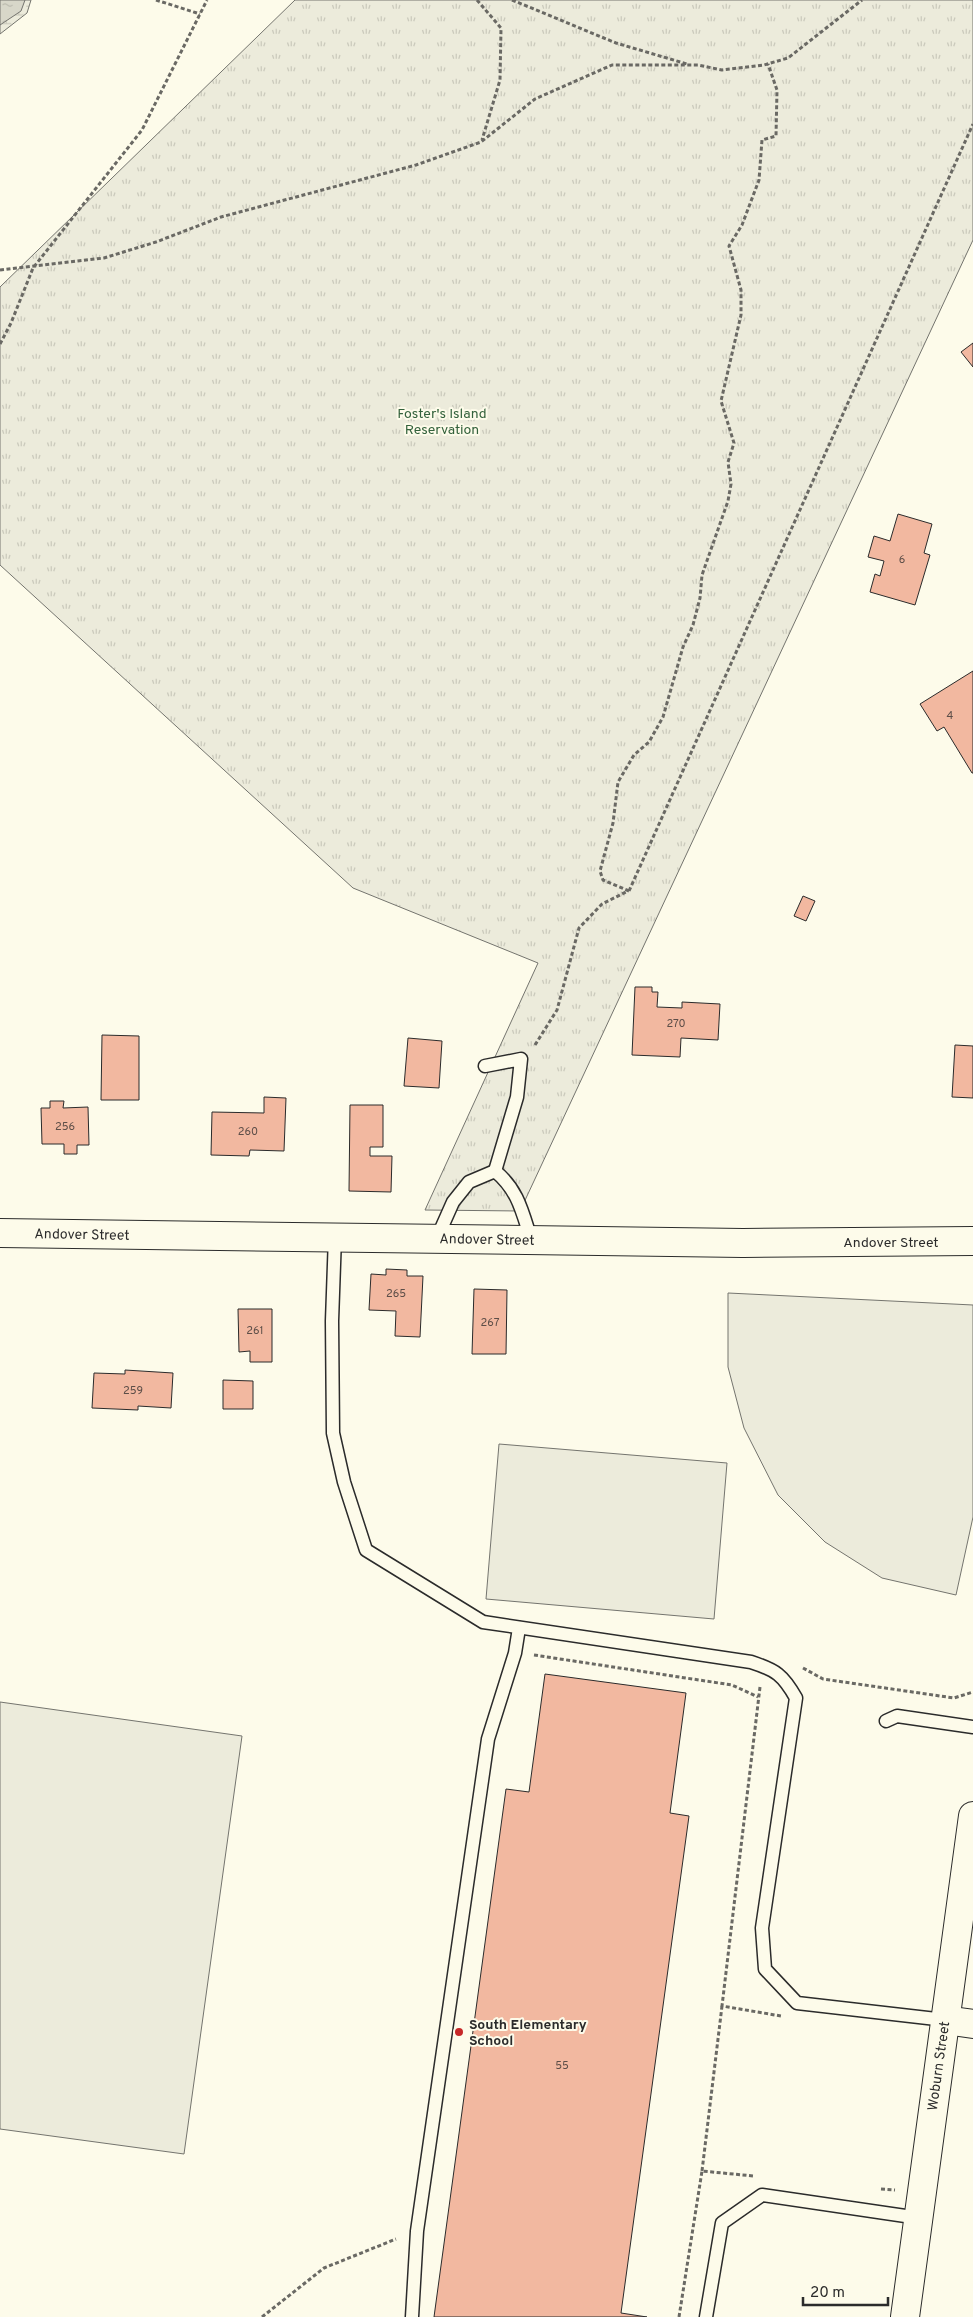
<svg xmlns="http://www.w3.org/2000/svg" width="973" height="2317" font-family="Overpass,sans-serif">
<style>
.grass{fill:#ecebdb;stroke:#74746e}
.wetland{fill:url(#wetland-marsh);stroke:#74746e}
.park{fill:url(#park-tufts);stroke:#74746e}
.water{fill:url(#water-ripples);stroke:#74746e}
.building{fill:#f2b8a0;stroke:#2b2b2b}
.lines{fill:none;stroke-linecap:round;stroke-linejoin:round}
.service-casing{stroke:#2b2b2b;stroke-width:15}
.tertiary-casing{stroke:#2b2b2b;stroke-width:30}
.path{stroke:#6a6964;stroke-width:3;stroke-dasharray:4 2.5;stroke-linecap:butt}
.service{stroke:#fdfbea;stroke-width:12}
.tertiary{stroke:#fdfbea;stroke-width:28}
.poi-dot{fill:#c62828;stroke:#fdfbea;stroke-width:2}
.labels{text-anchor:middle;stroke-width:4;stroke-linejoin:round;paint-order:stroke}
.number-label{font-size:11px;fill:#5d4e48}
.park-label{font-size:14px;fill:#34623c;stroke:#fdfbea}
.street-label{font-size:14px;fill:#2b2b2b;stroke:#fdfbea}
.poi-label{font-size:14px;font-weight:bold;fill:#2b2b2b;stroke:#fdfbea;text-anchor:start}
</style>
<defs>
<pattern id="wetland-marsh" width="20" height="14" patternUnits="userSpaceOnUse" patternTransform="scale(1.25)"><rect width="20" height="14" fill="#ecebdb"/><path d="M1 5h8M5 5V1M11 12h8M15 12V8" fill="none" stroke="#cbcabc"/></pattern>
<pattern id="park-tufts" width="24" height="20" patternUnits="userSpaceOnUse" patternTransform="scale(1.25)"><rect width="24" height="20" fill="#ecebdb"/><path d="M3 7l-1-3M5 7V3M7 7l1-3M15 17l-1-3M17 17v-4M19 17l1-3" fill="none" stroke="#cbcabc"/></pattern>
<pattern id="water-ripples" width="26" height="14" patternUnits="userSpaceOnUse" patternTransform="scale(1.25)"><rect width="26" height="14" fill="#d8d7c9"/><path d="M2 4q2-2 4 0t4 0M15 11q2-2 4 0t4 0" fill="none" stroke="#bab9ad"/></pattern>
</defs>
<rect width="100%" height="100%" fill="#fdfbea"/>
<g class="grass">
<polygon points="728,1293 973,1305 973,1517 956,1595 882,1578 825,1542 778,1495 744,1428 728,1367"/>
<polygon points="499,1444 727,1463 714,1619 486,1599"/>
<polygon points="0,1702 242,1736 184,2154 0,2129"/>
</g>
<polygon class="wetland" points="0,0 31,0 27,13 0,34"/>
<polygon class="park" points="295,0 973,0 973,240 520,1211 425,1210 538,963 353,888 0,565 0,287"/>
<polygon class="water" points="0,0 25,0 21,11 0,25"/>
<g class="building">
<polygon points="973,343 973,367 961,352"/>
<polygon points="898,514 932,524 924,553 930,555 915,605 870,592 875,574 880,576 884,561 868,557 874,536 890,541"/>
<polygon points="973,671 973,773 972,773 944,727 937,731 920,704"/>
<polygon points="803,896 815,901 806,921 794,916"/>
<polygon points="635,987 652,987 652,992 658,992 657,1007 682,1008 682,1002 720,1004 718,1040 681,1038 680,1057 632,1055"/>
<polygon points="102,1035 139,1036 139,1100 101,1100"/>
<polygon points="408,1038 442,1041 439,1088 404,1086"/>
<polygon points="955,1045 973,1046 973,1098 952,1097"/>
<polygon points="264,1097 286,1098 284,1151 250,1150 249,1156 211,1155 212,1112 264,1113"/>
<polygon points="50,1101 64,1101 63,1108 88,1107 89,1145 77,1145 77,1154 64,1154 64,1144 42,1144 41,1108 50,1108"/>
<polygon points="350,1105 383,1105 383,1147 370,1147 370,1156 392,1156 391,1192 349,1191"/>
<polygon points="386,1269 407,1270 407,1276 423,1276 420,1337 395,1336 396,1311 369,1310 371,1274 386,1275"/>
<polygon points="474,1289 507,1290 506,1354 472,1354"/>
<polygon points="238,1309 272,1309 272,1362 250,1362 250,1351 239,1352"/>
<polygon points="125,1370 173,1373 171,1408 138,1406 138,1410 92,1408 94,1373 125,1374"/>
<polygon points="223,1380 253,1381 253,1409 223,1409"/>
<polygon points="545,1674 686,1693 670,1813 689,1816 621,2313 647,2317 434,2317 506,1789 529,1792"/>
</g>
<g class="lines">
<defs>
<g id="service">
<polyline points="485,1066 521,1059 517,1097 495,1171"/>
<path d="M335,1236L332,1321L333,1433L344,1482L366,1550L483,1622L751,1662C776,1670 783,1675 796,1698L762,1928L765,1969L797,2003L945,2020"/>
<path d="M437,1238L453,1202L469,1182L495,1171C518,1190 522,1211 531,1239"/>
<polyline points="886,1721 897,1716 973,1727"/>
<polyline points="412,2317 417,2231 488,1739 515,1653 519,1628"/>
<polyline points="706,2317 722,2223 762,2195 919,2218"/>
</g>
<g id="tertiary">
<polyline points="0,1233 743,1243 973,1241"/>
<polyline points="945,2020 973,2024"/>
<polyline points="905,2317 973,1816"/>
</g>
</defs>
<use href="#service" class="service-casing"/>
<use href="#tertiary" class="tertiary-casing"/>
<g class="path">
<polyline points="156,0 200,14"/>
<polyline points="477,0 501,28 500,80 482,140"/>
<polyline points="512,0 616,43 687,64"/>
<polyline points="0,270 104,258 156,242 221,217 416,165 481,142 535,99 612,65 698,65 722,70 764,65 788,58 862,0"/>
<polyline points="0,344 11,323 33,268 142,130 207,0"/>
<polyline points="629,891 603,880 600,871 613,823 618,782 634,755 649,742 663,717 683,647 693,625 700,598 702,575 728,501 731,484 728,462 734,443 721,401 741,315 741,290 729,246 742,225 759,180 762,140 776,136 777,90 768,64"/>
<polyline points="629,891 973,124"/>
<polyline points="535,1045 557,1010 579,928 602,904 628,891"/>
<polyline points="534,1655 732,1685 758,1697"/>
<polyline points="803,1668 823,1679 954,1698 973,1692"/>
<polyline points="760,1687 722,2006 781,2016"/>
<polyline points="702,2171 722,2006"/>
<polyline points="881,2189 895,2190"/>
<polyline points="262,2317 324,2268 396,2239"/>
<polyline points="679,2317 702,2171 753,2176"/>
</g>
<use href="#service" class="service"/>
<use href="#tertiary" class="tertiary"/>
</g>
<circle class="poi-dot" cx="459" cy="2032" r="5"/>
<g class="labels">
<g class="number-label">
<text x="902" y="563">6</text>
<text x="950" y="719">4</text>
<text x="676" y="1027">270</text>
<text x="65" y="1130">256</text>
<text x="248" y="1135">260</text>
<text x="396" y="1297">265</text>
<text x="490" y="1326">267</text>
<text x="255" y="1334">261</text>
<text x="133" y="1394">259</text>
<text x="562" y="2069">55</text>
</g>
<g class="park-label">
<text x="442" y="418">Foster's Island<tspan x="442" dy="16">Reservation</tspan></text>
</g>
<g class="street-label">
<text transform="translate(82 1234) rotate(1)" y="5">Andover Street</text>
<text transform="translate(487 1239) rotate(1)" y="5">Andover Street</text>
<text x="891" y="1247">Andover Street</text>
<text transform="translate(938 2066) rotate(-82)" y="5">Woburn Street</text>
</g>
<g class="poi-label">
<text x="469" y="2029">South Elementary<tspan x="469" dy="16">School</tspan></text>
</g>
</g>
<path d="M803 2297v8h85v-8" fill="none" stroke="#2b2b2b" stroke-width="2.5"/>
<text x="810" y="2297" font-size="15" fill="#2b2b2b" stroke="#fdfbea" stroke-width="4" paint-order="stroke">20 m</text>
</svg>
